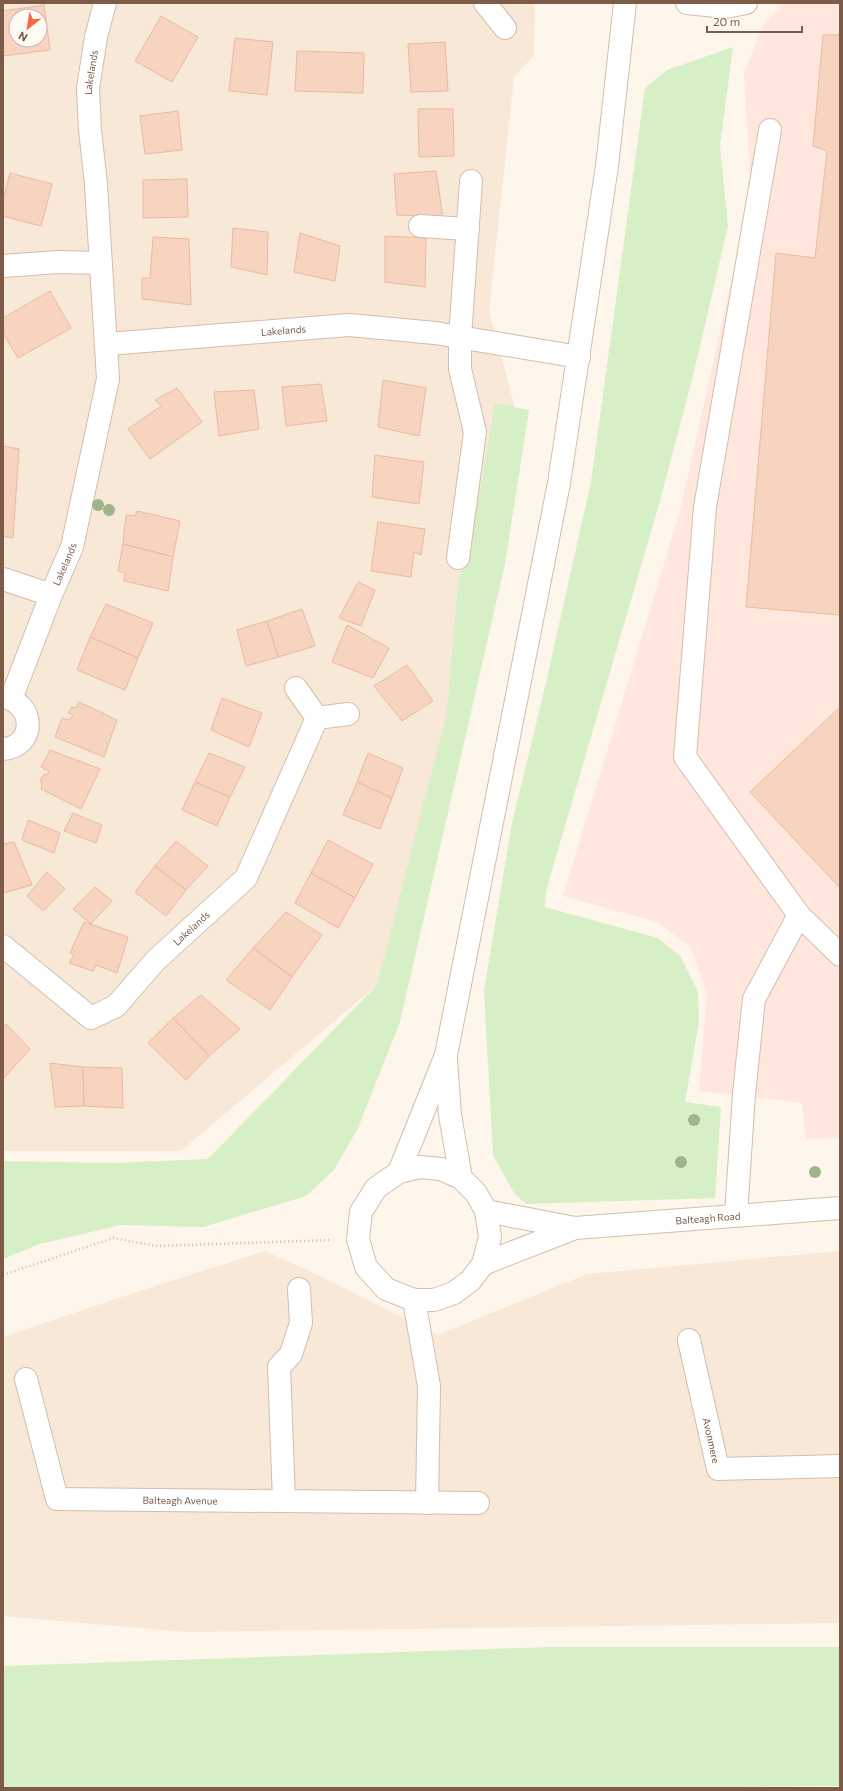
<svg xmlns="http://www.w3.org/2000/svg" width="843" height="1791" font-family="Commissioner,sans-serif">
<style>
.residential{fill:#f7e8d8;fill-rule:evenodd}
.commercial{fill:#ffe7de}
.green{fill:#d7efc6}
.building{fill:#f7d4bf;stroke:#ecb99d;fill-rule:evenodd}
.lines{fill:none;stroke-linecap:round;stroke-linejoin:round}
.minor-casing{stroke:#d3bdad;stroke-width:24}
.path{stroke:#ddb7a0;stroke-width:2.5;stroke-dasharray:1 3;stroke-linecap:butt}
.minor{stroke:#fff;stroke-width:22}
.tree{fill:#9fb48a}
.labels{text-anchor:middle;stroke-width:3;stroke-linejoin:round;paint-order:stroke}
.street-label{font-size:10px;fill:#7e5b49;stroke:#fffaf3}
</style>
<rect width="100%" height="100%" fill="#fef6ea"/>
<g class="residential">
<path d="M3,3H535L534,55L514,77L489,311L516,412L438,795L377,985L181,1151H3ZM16,16H40V40H16Z"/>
<polygon points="265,1251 324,1278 438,1335 587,1274 840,1251 840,1623 186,1632 3,1616 3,1337 115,1299"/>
</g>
<polygon class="commercial" points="783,3 840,3 840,1138 806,1139 802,1103 699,1091 707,994 691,948 657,922 563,896 680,511 751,193 744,74 762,27"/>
<g class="green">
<polygon points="733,47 720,146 728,226 693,376 660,501 546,891 545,907 658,938 681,957 698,992 699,1022 685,1102 721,1107 715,1198 526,1204 514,1193 493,1155 484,991 512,823 545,687 591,482 645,88 667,70"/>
<polygon points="495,403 529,410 505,564 400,1022 358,1128 334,1170 306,1196 203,1227 121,1225 40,1244 3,1259 3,1161 114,1163 208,1159 377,985 447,713 458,585 480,492"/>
<polygon points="548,1647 840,1647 840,1786 644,1788 3,1788 3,1666"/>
</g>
<g class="building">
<path d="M44,5L50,50L3,56V11ZM16,16H40V40H16Z"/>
<polygon points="161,16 198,37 172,82 135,61"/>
<polygon points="840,29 840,615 746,607 776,253 815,258 827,151 813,146 823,35 839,35"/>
<polygon points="235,38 273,42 267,95 229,91"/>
<polygon points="445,42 448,91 411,92 408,44"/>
<polygon points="297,51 364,53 363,93 295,91"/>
<polygon points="418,109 453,109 454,156 419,157"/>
<polygon points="178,111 182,150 145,154 140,116"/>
<polygon points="436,171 443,217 397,215 394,174"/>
<polygon points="10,173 52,184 41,226 3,216 3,201"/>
<polygon points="187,179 188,217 143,218 143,180"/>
<polygon points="233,228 268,232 267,275 231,267"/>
<polygon points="300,233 340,246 335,281 294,272"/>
<polygon points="385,236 426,238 425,287 385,282"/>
<polygon points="153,237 189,239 191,305 142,299 142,278 150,278"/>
<polygon points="50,291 71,328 18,358 3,333 3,318"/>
<polygon points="383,380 426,388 419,436 378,427"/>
<polygon points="321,384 327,421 286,426 282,387"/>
<polygon points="177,388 202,422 150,459 128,429 161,406 155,400"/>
<polygon points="254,390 259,429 219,436 214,392"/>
<polygon points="3,446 19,449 13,538 3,536"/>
<polygon points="375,455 424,462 419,504 372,497"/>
<polygon points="137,511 180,521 173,557 123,544 126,515 135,516"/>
<polygon points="378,522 425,529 421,555 414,552 411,577 371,571"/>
<polygon points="123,544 173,557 168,591 124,581 125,573 118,571"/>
<polygon points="358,582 375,590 361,626 339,618"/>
<polygon points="106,604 153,623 138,658 90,637"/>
<polygon points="302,609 315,646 278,657 267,621"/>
<polygon points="267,621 278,657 246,666 237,630"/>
<polygon points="347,625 389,648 373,678 332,662"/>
<polygon points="90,637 138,658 125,690 77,670"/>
<polygon points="407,665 433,701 402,721 374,686"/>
<polygon points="222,698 262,713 249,747 211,730"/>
<polygon points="79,702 117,720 104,757 55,737 62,718 69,720 73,715 68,713 72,707 76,708"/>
<polygon points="840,707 840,888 750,792"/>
<polygon points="50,750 100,769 81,809 41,789 42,783 40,781 44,774 47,775 49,771 41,767"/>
<polygon points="209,753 245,767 230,797 195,782"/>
<polygon points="368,753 403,768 392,798 357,782"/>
<polygon points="195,782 230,797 217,826 182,810"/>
<polygon points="357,782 392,798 380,829 343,815"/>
<polygon points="73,813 102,825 96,843 64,831"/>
<polygon points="28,820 60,833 54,853 22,840"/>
<polygon points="328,840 373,864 355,898 311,873"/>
<polygon points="176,841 208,866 186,890 155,866"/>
<polygon points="14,842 32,885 3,893 3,844"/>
<polygon points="155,866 186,890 166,916 135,892"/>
<polygon points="47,872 65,889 43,911 27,896"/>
<polygon points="311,873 355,898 338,928 295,903"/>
<polygon points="95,887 112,901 91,924 73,909"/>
<polygon points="286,912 322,935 292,977 253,948"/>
<polygon points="84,922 128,937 117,973 96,965 93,971 69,963 74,955 70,953"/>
<polygon points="253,948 292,977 270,1010 226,980"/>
<polygon points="201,995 240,1029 209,1056 173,1018"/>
<polygon points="173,1018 209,1056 186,1080 148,1043"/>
<polygon points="6,1024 30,1049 3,1079 3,1027"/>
<polygon points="50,1063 83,1067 84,1106 55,1107"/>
<polygon points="83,1067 122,1068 123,1108 84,1106"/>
</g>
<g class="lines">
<defs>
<g id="minor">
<polyline points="485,3 505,28"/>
<polyline points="687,3 726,7 746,3"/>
<polyline points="770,130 705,507 685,757 799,915 840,955"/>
<polyline points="420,226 468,229"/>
<polyline points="3,266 58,262 100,263"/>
<path id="s1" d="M107,344L349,325L435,333L579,357"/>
<polyline points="458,558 475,432 460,369 460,337 471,181"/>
<polyline points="3,579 51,595"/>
<polyline points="296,688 317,718 348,714"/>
<path d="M3,697C36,703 36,747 3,749"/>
<path id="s2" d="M11,699L51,595L72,547L108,379L96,184L90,130L88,88L96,37L105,3"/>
<path id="s3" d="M3,946L91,1018L116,1006L156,960L246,878L317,718"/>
<polyline points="446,1060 450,1115 461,1178"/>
<polyline points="399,1172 420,1167 441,1169 461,1178 476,1193 486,1211 490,1237 483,1264 471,1280 454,1293 434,1300 414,1300 386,1289 366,1267 358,1239 361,1212 376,1188 399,1172 446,1055 559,483 607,166 625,3"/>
<path id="s4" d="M486,1211L575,1228L840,1208"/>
<polyline points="736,1215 744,1094 754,999 799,915"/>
<polyline points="483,1264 575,1228"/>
<polyline points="414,1300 429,1386 427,1503"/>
<path id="s5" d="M689,1340L718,1469L840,1466"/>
<path id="s6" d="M26,1379L57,1499L478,1503"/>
<polyline points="284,1501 279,1367 291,1354 301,1323 299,1289"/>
</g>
</defs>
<use href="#minor" class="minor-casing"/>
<polyline class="path" points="3,1275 113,1238 157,1246 331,1240"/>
<use href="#minor" class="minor"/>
</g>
<g class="tree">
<circle cx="98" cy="505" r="6"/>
<circle cx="109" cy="510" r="6"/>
<circle cx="694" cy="1120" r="6"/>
<circle cx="681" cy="1162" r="6"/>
<circle cx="815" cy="1172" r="6"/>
</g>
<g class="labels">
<g class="street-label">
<text dy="4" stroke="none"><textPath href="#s2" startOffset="643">Lakelands</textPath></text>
<text dy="4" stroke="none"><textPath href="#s1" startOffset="177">Lakelands</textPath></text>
<text dy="4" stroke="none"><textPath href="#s2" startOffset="145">Lakelands</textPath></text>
<text dy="4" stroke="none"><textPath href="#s3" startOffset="250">Lakelands</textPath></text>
<text dy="4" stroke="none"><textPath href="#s4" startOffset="224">Balteagh Road</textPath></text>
<text dy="4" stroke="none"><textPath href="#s5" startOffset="103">Avonmere</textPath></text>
<text dy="4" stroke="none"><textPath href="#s6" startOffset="247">Balteagh Avenue</textPath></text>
</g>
</g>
<rect width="843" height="1791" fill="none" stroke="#7e5b49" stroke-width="8"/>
<g transform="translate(28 28) rotate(210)"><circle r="19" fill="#fffaf3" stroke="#cbbaaf"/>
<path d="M0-3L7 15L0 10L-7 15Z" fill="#f46844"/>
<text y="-6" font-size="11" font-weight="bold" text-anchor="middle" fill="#7e5b49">N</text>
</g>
<path d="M707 26v6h95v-6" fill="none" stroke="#7e5b49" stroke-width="2"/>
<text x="713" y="26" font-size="12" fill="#7e5b49" stroke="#fffaf3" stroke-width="3" paint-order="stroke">20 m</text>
</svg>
